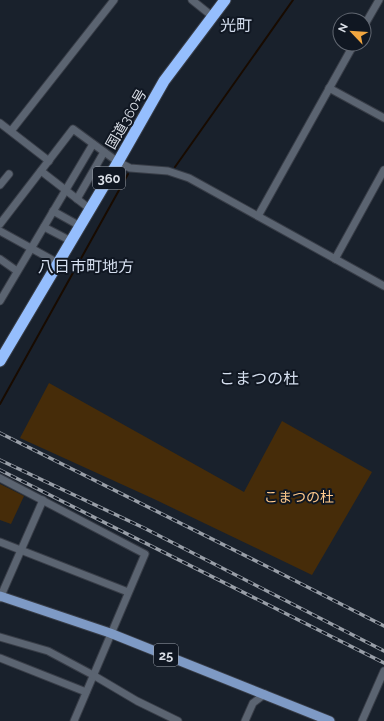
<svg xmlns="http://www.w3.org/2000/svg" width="384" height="721" font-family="Raleway,'Noto Sans JP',sans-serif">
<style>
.green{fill:#462c09}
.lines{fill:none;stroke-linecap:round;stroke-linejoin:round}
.stream{stroke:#180b00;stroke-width:2}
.minor-casing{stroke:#383d47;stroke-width:9}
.major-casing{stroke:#383d47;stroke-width:11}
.highway-casing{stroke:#383d47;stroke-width:13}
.minor{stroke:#5b6471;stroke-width:7}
.major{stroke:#7e9ac5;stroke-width:9}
.highway{stroke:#95befd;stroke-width:11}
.rail-casing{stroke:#989ea7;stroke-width:3.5}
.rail{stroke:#101722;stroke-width:2;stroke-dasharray:6;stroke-linecap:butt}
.labels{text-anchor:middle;stroke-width:4;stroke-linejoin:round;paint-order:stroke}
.shield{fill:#101722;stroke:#9da3ac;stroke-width:1}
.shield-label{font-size:13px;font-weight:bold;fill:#dadfe7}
.street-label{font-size:14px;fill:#dadfe7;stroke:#101722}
.park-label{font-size:14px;fill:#fec98c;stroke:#101722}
.quarter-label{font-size:16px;fill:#d4deee;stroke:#101722}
</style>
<rect width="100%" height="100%" fill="#19212c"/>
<g class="green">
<polygon points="49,383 244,492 282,421 372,472 312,575 154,499 20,438"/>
<polygon points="0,484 24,496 11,524 0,520"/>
</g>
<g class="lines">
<g class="stream">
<polyline points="175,167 293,0"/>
<polyline points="0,404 128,174"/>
</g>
<defs>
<g id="minor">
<polyline points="192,0 212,16"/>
<polyline points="364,26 379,0"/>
<polyline points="329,88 384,118"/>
<polyline points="0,123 49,161"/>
<polyline points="11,131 114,0"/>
<polyline points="41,171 90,209"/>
<polyline points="0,185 9,174"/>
<polyline points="77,199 104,152"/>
<polyline points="53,211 80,226"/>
<polyline points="258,216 354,44"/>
<polyline points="0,224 73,129 118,162 130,168 168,171 189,178 384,286"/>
<polyline points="44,227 71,241"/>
<polyline points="0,231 58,263"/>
<polyline points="0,259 17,271"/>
<polyline points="335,259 384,170"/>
<polyline points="0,301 93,144"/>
<polyline points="0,478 145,554 74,721"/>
<polyline points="0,542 128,592"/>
<polyline points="0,598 43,500"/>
<polyline points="0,637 48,651 93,675 137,701 178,721"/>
<polyline points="0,658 86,692"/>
<polyline points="245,721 253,703 265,694"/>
<polyline points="362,721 384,671"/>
</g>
<polyline id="major" points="0,596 110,633 330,721"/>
<polyline id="highway" points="0,361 118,162 164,81 225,0"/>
</defs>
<use href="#minor" class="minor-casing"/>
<use href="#major" class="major-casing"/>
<use href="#highway" class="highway-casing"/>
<use href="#minor" class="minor"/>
<use href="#major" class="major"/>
<use href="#highway" class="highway"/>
<defs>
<g id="rail">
<polyline points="0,433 272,569 384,626"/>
<polyline points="0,460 144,528 384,651"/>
<polyline points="0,470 384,663"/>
</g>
</defs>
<use href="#rail" class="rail-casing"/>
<use href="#rail" class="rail"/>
</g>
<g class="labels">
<g class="shield">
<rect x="93" y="167" width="32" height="22" rx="3"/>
<rect x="154" y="644" width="24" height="22" rx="3"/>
</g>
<g class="shield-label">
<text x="109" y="183">360</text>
<text x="166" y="660">25</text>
</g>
<g class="street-label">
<text transform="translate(126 119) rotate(-60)" y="5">国道360号</text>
</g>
<g class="park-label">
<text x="299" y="502">こまつの杜</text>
</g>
<g class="quarter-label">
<text x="236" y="31">光町</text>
<text x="86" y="272">八日市町地方</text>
<text x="259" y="384">こまつの杜</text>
</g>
</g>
<g transform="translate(352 32) rotate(295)"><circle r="19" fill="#101722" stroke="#616771"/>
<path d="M0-3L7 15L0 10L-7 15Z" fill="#f1a640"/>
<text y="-6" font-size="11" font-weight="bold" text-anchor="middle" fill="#dadfe7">N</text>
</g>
</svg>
